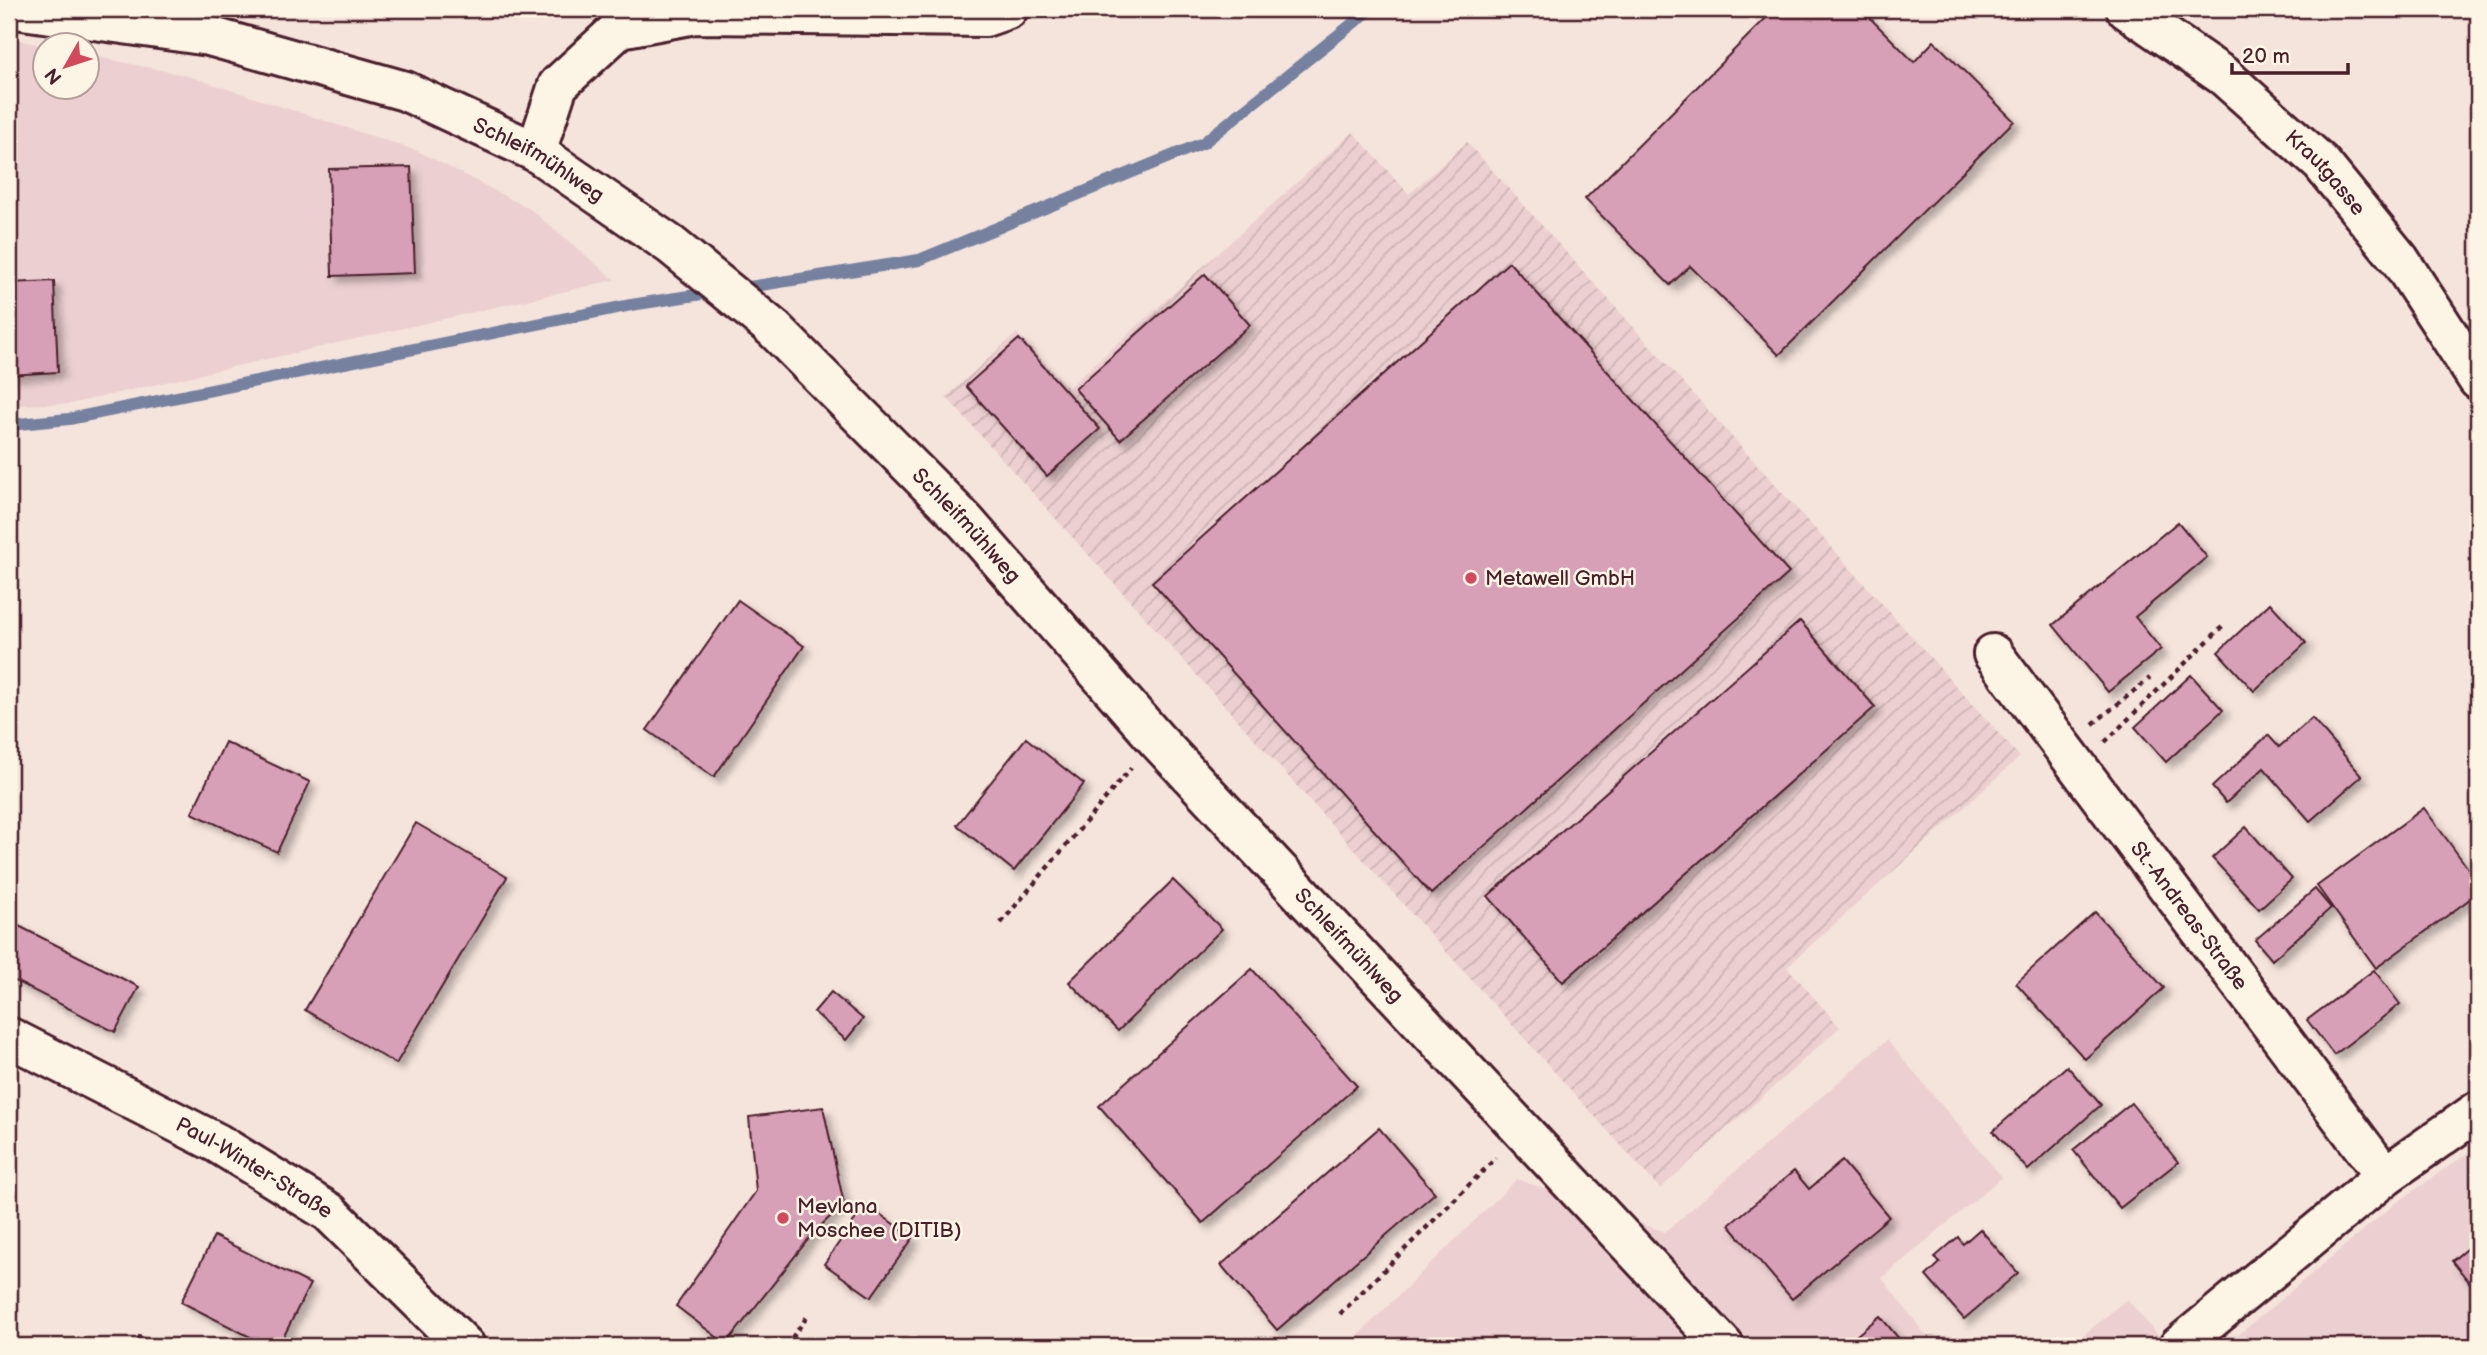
<svg xmlns="http://www.w3.org/2000/svg" width="2487" height="1355" font-family="'Balsamiq Sans',sans-serif">
<style>
.built{fill:#ecd0d1}
.industrial{fill:url(#industrial-furrows)}
.lines{fill:none;stroke-linecap:round;stroke-linejoin:round}
.stream{stroke:#75819f;stroke-width:12}
.building{fill:#d7a0b6;stroke:#4a1f2b;stroke-width:2;filter:url(#shadow)}
.minor-casing{stroke:#4a1f2b;stroke-width:44}
.path{stroke:#4a1f2b;stroke-width:4.5;stroke-dasharray:5 5;stroke-linecap:butt}
.minor{stroke:#fcf5e5;stroke-width:38}
.poi-dot{fill:#d1495b;stroke:#fcf5e5;stroke-width:2.5}
.labels{text-anchor:middle;stroke-width:5;stroke-linejoin:round;paint-order:stroke}
.street-label{font-size:21px;fill:#4a1f2b;stroke:#fcf5e5}
.poi-label{font-size:21px;fill:#4a1f2b;stroke:#fcf5e5;text-anchor:start}
</style>
<defs>
<pattern id="industrial-furrows" width="10" height="10" patternUnits="userSpaceOnUse" patternTransform="scale(1.75)"><rect width="10" height="10" fill="#ecd0d1"/><path d="M-1 1l2-2M0 10L10 0M9 11l2-2" fill="none" stroke="#ccb2b4"/></pattern>
<filter id="shadow"><feDropShadow dx="6" dy="6" stdDeviation="3.5" flood-color="#0004"/></filter>
</defs>
<rect width="100%" height="100%" fill="#f5e4dc"/>
<filter id="ink" filterUnits="userSpaceOnUse"><feTurbulence type="fractalNoise" baseFrequency=".0143" numOctaves="2"/><feDisplacementMap in="SourceGraphic" scale="14" xChannelSelector="R" yChannelSelector="G"/><feConvolveMatrix kernelMatrix="1 2 1 2 8 2 1 2 1" color-interpolation-filters="sRGB"/></filter>
<g filter="url(#ink)">
<g class="built">
<polygon points="9,38 45,46 46,88 88,88 88,55 185,75 418,151 530,209 615,280 70,404 9,405"/>
<polygon points="1887,1040 2002,1177 1882,1278 1934,1346 1347,1346 1517,1179 1665,1232"/>
<polygon points="2478,1146 2478,1346 2225,1346 2396,1203"/>
<polygon points="2127,1299 2167,1346 2070,1346"/>
</g>
<polygon class="industrial" points="1353,132 1409,194 1467,142 2020,757 1787,967 1840,1027 1660,1189 946,397 1017,333 1068,388"/>
<g class="lines">
<g class="stream">
<polyline points="737,289 919,260 1203,143 1371,9"/>
<polyline points="9,425 69,419 631,305 715,292"/>
</g>
</g>
<g class="building">
<polygon points="1775,9 1861,9 1914,62 1934,41 2014,121 1779,355 1690,266 1670,285 1585,199"/>
<polygon points="411,167 415,273 332,276 329,169"/>
<polygon points="1509,262 1789,573 1431,894 1152,582"/>
<polygon points="1205,274 1250,325 1120,440 1075,389"/>
<polygon points="54,281 58,372 9,375 9,283"/>
<polygon points="1019,339 1100,429 1047,476 966,386"/>
<polygon points="2178,522 2207,557 2135,617 2161,649 2108,692 2053,625"/>
<polygon points="738,600 804,646 714,777 647,730"/>
<polygon points="2270,603 2306,643 2254,691 2218,652"/>
<polygon points="1800,621 1875,707 1563,982 1488,896"/>
<polygon points="2191,675 2223,710 2166,762 2135,727"/>
<polygon points="2312,718 2362,776 2310,821 2264,768 2226,803 2212,787 2268,735 2279,747"/>
<polygon points="1026,738 1084,784 1014,871 957,825"/>
<polygon points="225,742 310,782 277,852 192,813"/>
<polygon points="2424,808 2478,882 2478,893 2376,968 2317,886"/>
<polygon points="416,823 507,877 396,1064 305,1010"/>
<polygon points="2246,827 2292,879 2259,909 2212,858"/>
<polygon points="1173,880 1222,929 1118,1031 1069,982"/>
<polygon points="2315,889 2331,908 2272,960 2255,940"/>
<polygon points="2095,912 2164,988 2085,1059 2016,983"/>
<polygon points="9,921 139,987 115,1032 9,978"/>
<polygon points="1252,969 1357,1086 1203,1223 1099,1106"/>
<polygon points="2374,970 2400,1004 2334,1055 2307,1020"/>
<polygon points="831,992 863,1019 846,1040 814,1012"/>
<polygon points="2067,1066 2101,1105 2028,1170 1993,1131"/>
<polygon points="2131,1103 2178,1162 2120,1208 2073,1150"/>
<polygon points="823,1107 844,1204 814,1232 726,1344 676,1306 756,1191 749,1117"/>
<polygon points="1379,1128 1435,1193 1277,1330 1221,1265"/>
<polygon points="1842,1161 1889,1217 1792,1299 1729,1225 1794,1171 1809,1189"/>
<polygon points="866,1204 913,1238 871,1297 824,1264"/>
<polygon points="1980,1229 2018,1273 1964,1319 1926,1276 1940,1263 1935,1257 1958,1237 1963,1244"/>
<polygon points="214,1236 310,1284 279,1346 268,1346 181,1302"/>
<polygon points="2478,1239 2478,1293 2452,1261"/>
<polygon points="1880,1316 1905,1346 1844,1346"/>
<polygon points="139,1336 161,1346 134,1346"/>
</g>
<g class="lines">
<defs>
<g id="minor">
<path id="s1" d="M15,9L209,36L405,91L536,152L671,245L774,329L966,522L1156,739L1724,1346"/>
<path id="s2" d="M2126,9L2225,77L2321,163L2400,260L2478,380"/>
<polyline points="536,152 558,85 620,28 695,14 985,17 1008,9"/>
<path id="s3" d="M1993,654L2385,1176"/>
<path id="s4" d="M9,1037L217,1143L329,1212L465,1346"/>
<polyline points="2179,1346 2385,1176 2478,1111"/>
</g>
</defs>
<use href="#minor" class="minor-casing"/>
<g class="path">
<polyline points="2093,724 2150,678"/>
<polyline points="2105,742 2222,627"/>
<polyline points="1001,923 1131,768"/>
<polyline points="1340,1314 1496,1158"/>
<polyline points="786,1346 807,1317"/>
</g>
<use href="#minor" class="minor"/>
</g>
</g>
<g class="poi-dot">
<circle cx="1471" cy="578" r="7"/>
<circle cx="783" cy="1218" r="7"/>
</g>
<g class="labels">
<g class="street-label">
<text dy="7" stroke="none"><textPath href="#s1" startOffset="550">Schleifmühlweg</textPath></text>
<text dy="7" stroke="none"><textPath href="#s2" startOffset="259">Krautgasse</textPath></text>
<text dy="7" stroke="none"><textPath href="#s1" startOffset="1116">Schleifmühlweg</textPath></text>
<text dy="7" stroke="none"><textPath href="#s3" startOffset="327">St.-Andreas-Straße</textPath></text>
<text dy="7" stroke="none"><textPath href="#s1" startOffset="1684">Schleifmühlweg</textPath></text>
<text dy="7" stroke="none"><textPath href="#s4" startOffset="278">Paul-Winter-Straße</textPath></text>
</g>
<g class="poi-label">
<text x="1485" y="585">Metawell GmbH</text>
<text x="797" y="1213">Mevlana<tspan x="797" dy="24">Moschee (DITIB)</tspan></text>
</g>
</g>
<rect width="2487" height="1355" fill="none" stroke="#fcf5e5" stroke-width="35"/>
<rect x="18" y="18" width="2452" height="1320" fill="none" stroke="#4a1f2b" stroke-width="2.5" filter="url(#ink)"/>
<g transform="translate(66 66) rotate(231)"><circle r="33" fill="#fcf5e5" stroke="#b59f9b" stroke-width="2"/>
<path d="M0-5L12 26L0 18L-12 26Z" fill="#d1495b"/>
<text y="-10" font-size="19" font-weight="bold" text-anchor="middle" fill="#4a1f2b">N</text>
</g>
<path d="M2232 63v10h116v-10" fill="none" stroke="#4a1f2b" stroke-width="3.5"/>
<text x="2242" y="63" font-size="21" fill="#4a1f2b" stroke="#fcf5e5" stroke-width="5" paint-order="stroke">20 m</text>
</svg>
